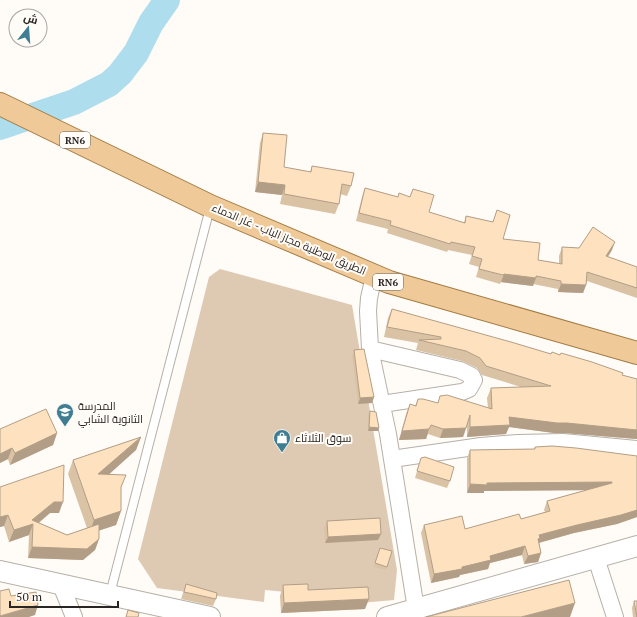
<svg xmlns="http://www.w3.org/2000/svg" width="637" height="617" viewBox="0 0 637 617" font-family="'PT Serif',Cairo,serif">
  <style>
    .grass { fill: #decab3 }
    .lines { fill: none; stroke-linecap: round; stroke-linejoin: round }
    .river { stroke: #aeddee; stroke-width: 26 }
    .service-casing { stroke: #b6b0a8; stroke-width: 10 }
    .minor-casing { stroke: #b6b0a8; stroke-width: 18 }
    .tertiary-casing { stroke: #b6b0a8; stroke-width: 22 }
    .primary-casing { stroke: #a37a42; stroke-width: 24 }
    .service { stroke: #fff; stroke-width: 8 }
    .minor { stroke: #fff; stroke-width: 16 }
    .tertiary { stroke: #fff; stroke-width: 20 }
    .primary { stroke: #efca98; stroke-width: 22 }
    .wall { fill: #dac2a5 }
    .shaded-wall { fill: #b29e86 }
    .building { fill: #fee2c0; stroke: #b29e86 }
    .labels { text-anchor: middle; stroke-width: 4; stroke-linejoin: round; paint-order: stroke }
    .shield { fill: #fffbf6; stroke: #686562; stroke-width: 1 }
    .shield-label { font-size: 10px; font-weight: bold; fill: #282523 }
    .street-label { font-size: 11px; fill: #282523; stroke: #fffbf6 }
    .poi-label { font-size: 11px; fill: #282523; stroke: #fffbf6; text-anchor: start }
  </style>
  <rect width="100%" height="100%" fill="#fffbf6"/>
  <path class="grass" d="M 220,269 L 352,305 L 397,570 L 394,600 L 305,608 L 306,594 L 265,590 L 264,602 L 157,588 L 138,559 L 209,277 Z"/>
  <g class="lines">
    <path class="river" d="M 0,127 L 74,102 L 109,84 L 120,74 L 136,53 L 151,23 L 167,0"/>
    <defs>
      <path id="service" d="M 110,594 L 210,208"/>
      <path id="minor" d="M 374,276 L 369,298 L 368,311 L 370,349 L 388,434 L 416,609
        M 370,349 L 460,370 L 472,376 L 474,380 L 469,389 L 462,392 L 382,404
        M 392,459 L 481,446 L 518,443 L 563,442 L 637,449
        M 596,558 L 615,617
        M 61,585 L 74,617"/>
      <path id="tertiary" d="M 0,571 L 210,617
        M 387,617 L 637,546"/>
      <path id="primary" d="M 0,104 L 210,206 L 389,282 L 637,353"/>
    </defs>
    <use href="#service" class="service-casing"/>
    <use href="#minor" class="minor-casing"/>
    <use href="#tertiary" class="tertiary-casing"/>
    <use href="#primary" class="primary-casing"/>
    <use href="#service" class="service"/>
    <use href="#minor" class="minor"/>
    <use href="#tertiary" class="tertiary"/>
    <use href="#primary" class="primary"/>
  </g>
  <path class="wall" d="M 263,133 L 284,167 L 310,172 L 312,166 L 351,186 L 347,196 L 340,194 L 339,204 L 335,214 L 280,204 L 282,195 L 255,192 L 260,143 Z
    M 365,188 L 398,197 L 410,197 L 413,189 L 429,212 L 464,223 L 466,216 L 493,222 L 497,210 L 503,239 L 538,260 L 559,264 L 559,256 L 562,247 L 612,250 L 608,257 L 637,267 L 637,298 L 587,281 L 586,285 L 583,293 L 558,292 L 558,289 L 533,284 L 533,286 L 501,282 L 500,284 L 476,277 L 479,267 L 469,264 L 472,255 L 448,250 L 447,252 L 387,233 L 388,229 L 356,221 L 362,197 Z
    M 392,309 L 622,375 L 637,379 L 637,439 L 564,433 L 554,433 L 509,427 L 506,434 L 467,437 L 467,426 L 463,437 L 440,438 L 428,434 L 426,439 L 399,440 L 406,414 L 410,404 L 415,406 L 418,399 L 438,403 L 440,396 L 488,408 L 487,398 L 491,388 L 521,387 L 482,375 L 477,368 L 462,361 L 416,350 L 418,343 L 384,337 L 388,318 Z
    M 354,350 L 374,397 L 372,403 L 358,404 L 352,356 Z
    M 370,411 L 378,431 L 368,431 L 368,415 Z
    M 0,429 L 57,433 L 53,445 L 10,465 L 8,459 L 0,463 Z
    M 141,437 L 136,450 L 108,474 L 121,489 L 121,511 L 116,525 L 99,530 L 99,539 L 95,550 L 83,560 L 28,558 L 29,535 L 9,542 L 4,526 L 0,527 L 0,487 L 59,513 L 50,513 L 39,523 L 67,535 L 87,528 L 68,474 L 73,460 Z
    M 535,447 L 637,456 L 637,517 L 617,524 L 574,533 L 539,543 L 541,553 L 538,562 L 524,564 L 522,555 L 490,563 L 488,569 L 460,575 L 459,577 L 431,583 L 421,533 L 424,525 L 465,529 L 521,519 L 545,512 L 544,510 L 547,501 L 586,490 L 484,491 L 484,493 L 467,493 L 467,458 L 470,450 L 534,449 Z
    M 421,458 L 450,481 L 447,488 L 415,478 Z
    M 327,521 L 381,534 L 378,540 L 325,543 L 324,527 Z
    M 380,548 L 392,551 L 386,570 L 374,567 Z
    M 186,584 L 216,599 L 213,606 L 181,599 Z
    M 283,585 L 308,590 L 365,609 L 281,613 L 280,596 Z
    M 634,601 L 637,617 L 633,617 L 632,608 Z"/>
  <path class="shaded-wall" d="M 258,182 L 285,185 L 282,195 L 255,192 Z
    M 615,242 L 612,250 L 602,265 L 606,256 Z
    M 504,274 L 536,278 L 533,286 L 501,282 Z
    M 561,284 L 586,285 L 583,293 L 558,292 Z
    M 374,397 L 372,403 L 358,404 L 360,398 Z
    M 509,417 L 637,430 L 637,439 L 564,433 L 554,433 L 509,427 L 506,434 L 467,437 L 470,427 Z
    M 369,427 L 379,428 L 378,431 L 368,431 Z
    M 466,428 L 463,437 L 440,438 L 443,429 Z
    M 429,429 L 426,439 L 399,440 L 402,431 Z
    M 57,433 L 53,445 L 10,465 L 15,453 Z
    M 141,437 L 136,450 L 94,488 L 98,474 Z
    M 12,448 L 8,459 L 0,463 L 0,454 Z
    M 612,482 L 609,490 L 484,491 L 484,493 L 467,493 L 470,484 L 487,483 Z
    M 54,502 L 63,502 L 59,513 L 50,513 L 33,527 L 33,524 L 29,535 L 9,542 L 14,530 L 32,520 Z
    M 637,510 L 637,517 L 617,524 L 574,533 L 538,543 L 535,547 L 539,535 L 577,525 Z
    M 121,511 L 116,525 L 89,534 L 94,520 Z
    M 8,515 L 4,526 L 0,527 L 0,517 Z
    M 381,534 L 378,540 L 325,543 L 328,537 Z
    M 99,539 L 95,550 L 83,560 L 28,558 L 32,547 Z
    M 525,546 L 522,555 L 490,563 L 488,569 L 460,575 L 459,577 L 431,583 L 434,574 L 462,567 L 490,556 Z
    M 541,553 L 538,562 L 524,564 L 528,556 Z
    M 369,599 L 365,609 L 281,613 L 284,603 Z
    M 575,603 L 570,617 L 521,617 Z
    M 38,605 L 35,615 L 29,617 L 0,617 L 0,616 Z"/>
  <path class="building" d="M 263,133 L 287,135 L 284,167 L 311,172 L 312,166 L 354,173 L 351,186 L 342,184 L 339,204 L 284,194 L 285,185 L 258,182 Z
    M 365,188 L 398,197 L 399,193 L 410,197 L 413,189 L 434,195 L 429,212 L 465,223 L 466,216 L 493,222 L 497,210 L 510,215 L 503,239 L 540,243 L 538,260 L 562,264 L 562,247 L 579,248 L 593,227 L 615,242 L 606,256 L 637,267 L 637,288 L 587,272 L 586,285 L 561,284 L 561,281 L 536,276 L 536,278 L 504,274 L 503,275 L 479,269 L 482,259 L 472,256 L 475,247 L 451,242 L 450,244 L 390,225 L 391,221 L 359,213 Z
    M 392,309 L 511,342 L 551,354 L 552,352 L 560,355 L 561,353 L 592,362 L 623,373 L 622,375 L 637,379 L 637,430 L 567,423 L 557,423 L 509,417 L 510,425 L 470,427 L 470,415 L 466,428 L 443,429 L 431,425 L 429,429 L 402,431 L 410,404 L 416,406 L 418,399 L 423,399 L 438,403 L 440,396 L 447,395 L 492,409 L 491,388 L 551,386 L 486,366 L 480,358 L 466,351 L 419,340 L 441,339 L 441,337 L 387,327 Z
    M 364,349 L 374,397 L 360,398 L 354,350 Z
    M 46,409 L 57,433 L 15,453 L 12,448 L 0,454 L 0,429 Z
    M 370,411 L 376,412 L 379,428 L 369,427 Z
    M 141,437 L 98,474 L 126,475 L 121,487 L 121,511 L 94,520 L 73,460 Z
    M 552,446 L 576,448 L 637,456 L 637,510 L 621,515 L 577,525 L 539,535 L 540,538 L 538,539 L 541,553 L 528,556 L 525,546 L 490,556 L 491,560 L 462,567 L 462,569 L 434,574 L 424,525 L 462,516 L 465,529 L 519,514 L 521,519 L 550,511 L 547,501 L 612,483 L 612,482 L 487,483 L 487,485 L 470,484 L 470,450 L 535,449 L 535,447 Z
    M 425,457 L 454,467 L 450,481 L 417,471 L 421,458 Z
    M 64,465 L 63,502 L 54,502 L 32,520 L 67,535 L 99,524 L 99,539 L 87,549 L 32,547 L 33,524 L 14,530 L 8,515 L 0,517 L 0,487 Z
    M 380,518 L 381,534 L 328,537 L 327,521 Z
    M 380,548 L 392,551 L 387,567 L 375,563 Z
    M 569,580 L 575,603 L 521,617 L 426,617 Z
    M 186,584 L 217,593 L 216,599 L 184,592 Z
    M 308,584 L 308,590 L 368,587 L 369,599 L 284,603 L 283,585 Z
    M 9,589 L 11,596 L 36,592 L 38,605 L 0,616 L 0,591 Z
    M 634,601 L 637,601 L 637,617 Z
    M 128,610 L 139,613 L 138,617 L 126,617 Z"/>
  <defs>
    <symbol id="school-pin" viewBox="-11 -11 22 30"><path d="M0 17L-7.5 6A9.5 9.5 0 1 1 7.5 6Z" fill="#3f7e92" stroke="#fffbf6"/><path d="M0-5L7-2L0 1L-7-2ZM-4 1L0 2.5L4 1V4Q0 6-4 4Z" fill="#fff"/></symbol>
    <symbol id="shop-pin" viewBox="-11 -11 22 30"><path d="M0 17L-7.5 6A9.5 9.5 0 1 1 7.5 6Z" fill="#3f7e92" stroke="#fffbf6"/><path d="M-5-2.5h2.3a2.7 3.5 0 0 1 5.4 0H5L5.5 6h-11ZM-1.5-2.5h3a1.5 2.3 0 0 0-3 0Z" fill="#fff"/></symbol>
  </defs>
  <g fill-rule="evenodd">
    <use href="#school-pin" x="55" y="402" width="20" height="27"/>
    <use href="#shop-pin" x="272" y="428" width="20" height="27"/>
  </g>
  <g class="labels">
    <g class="shield">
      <rect x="60" y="132" width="30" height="16" rx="3"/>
      <rect x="373" y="274" width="30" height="16" rx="3"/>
    </g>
    <g class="shield-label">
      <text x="75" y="144">RN6</text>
      <text x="388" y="286">RN6</text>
    </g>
    <g class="street-label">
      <text transform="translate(289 239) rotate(23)" y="4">الطريق الوطنية مجاز الباب - غار الدماء</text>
    </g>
    <g class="poi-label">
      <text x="78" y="410">المدرسة<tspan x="78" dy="13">الثانوية الشابي</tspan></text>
      <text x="295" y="442">سوق الثلاثاء</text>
    </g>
  </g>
  <g transform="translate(28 28) rotate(17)"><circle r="19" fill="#fffbf6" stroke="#a9a5a2"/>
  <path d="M0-3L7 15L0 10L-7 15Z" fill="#3f7e92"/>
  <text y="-6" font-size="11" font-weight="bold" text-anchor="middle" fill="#282523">ش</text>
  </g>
  <path d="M10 601v6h108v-6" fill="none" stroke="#282523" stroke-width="2"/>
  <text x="16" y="601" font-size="12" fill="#282523" stroke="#fffbf6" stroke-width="3" paint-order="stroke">50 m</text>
</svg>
